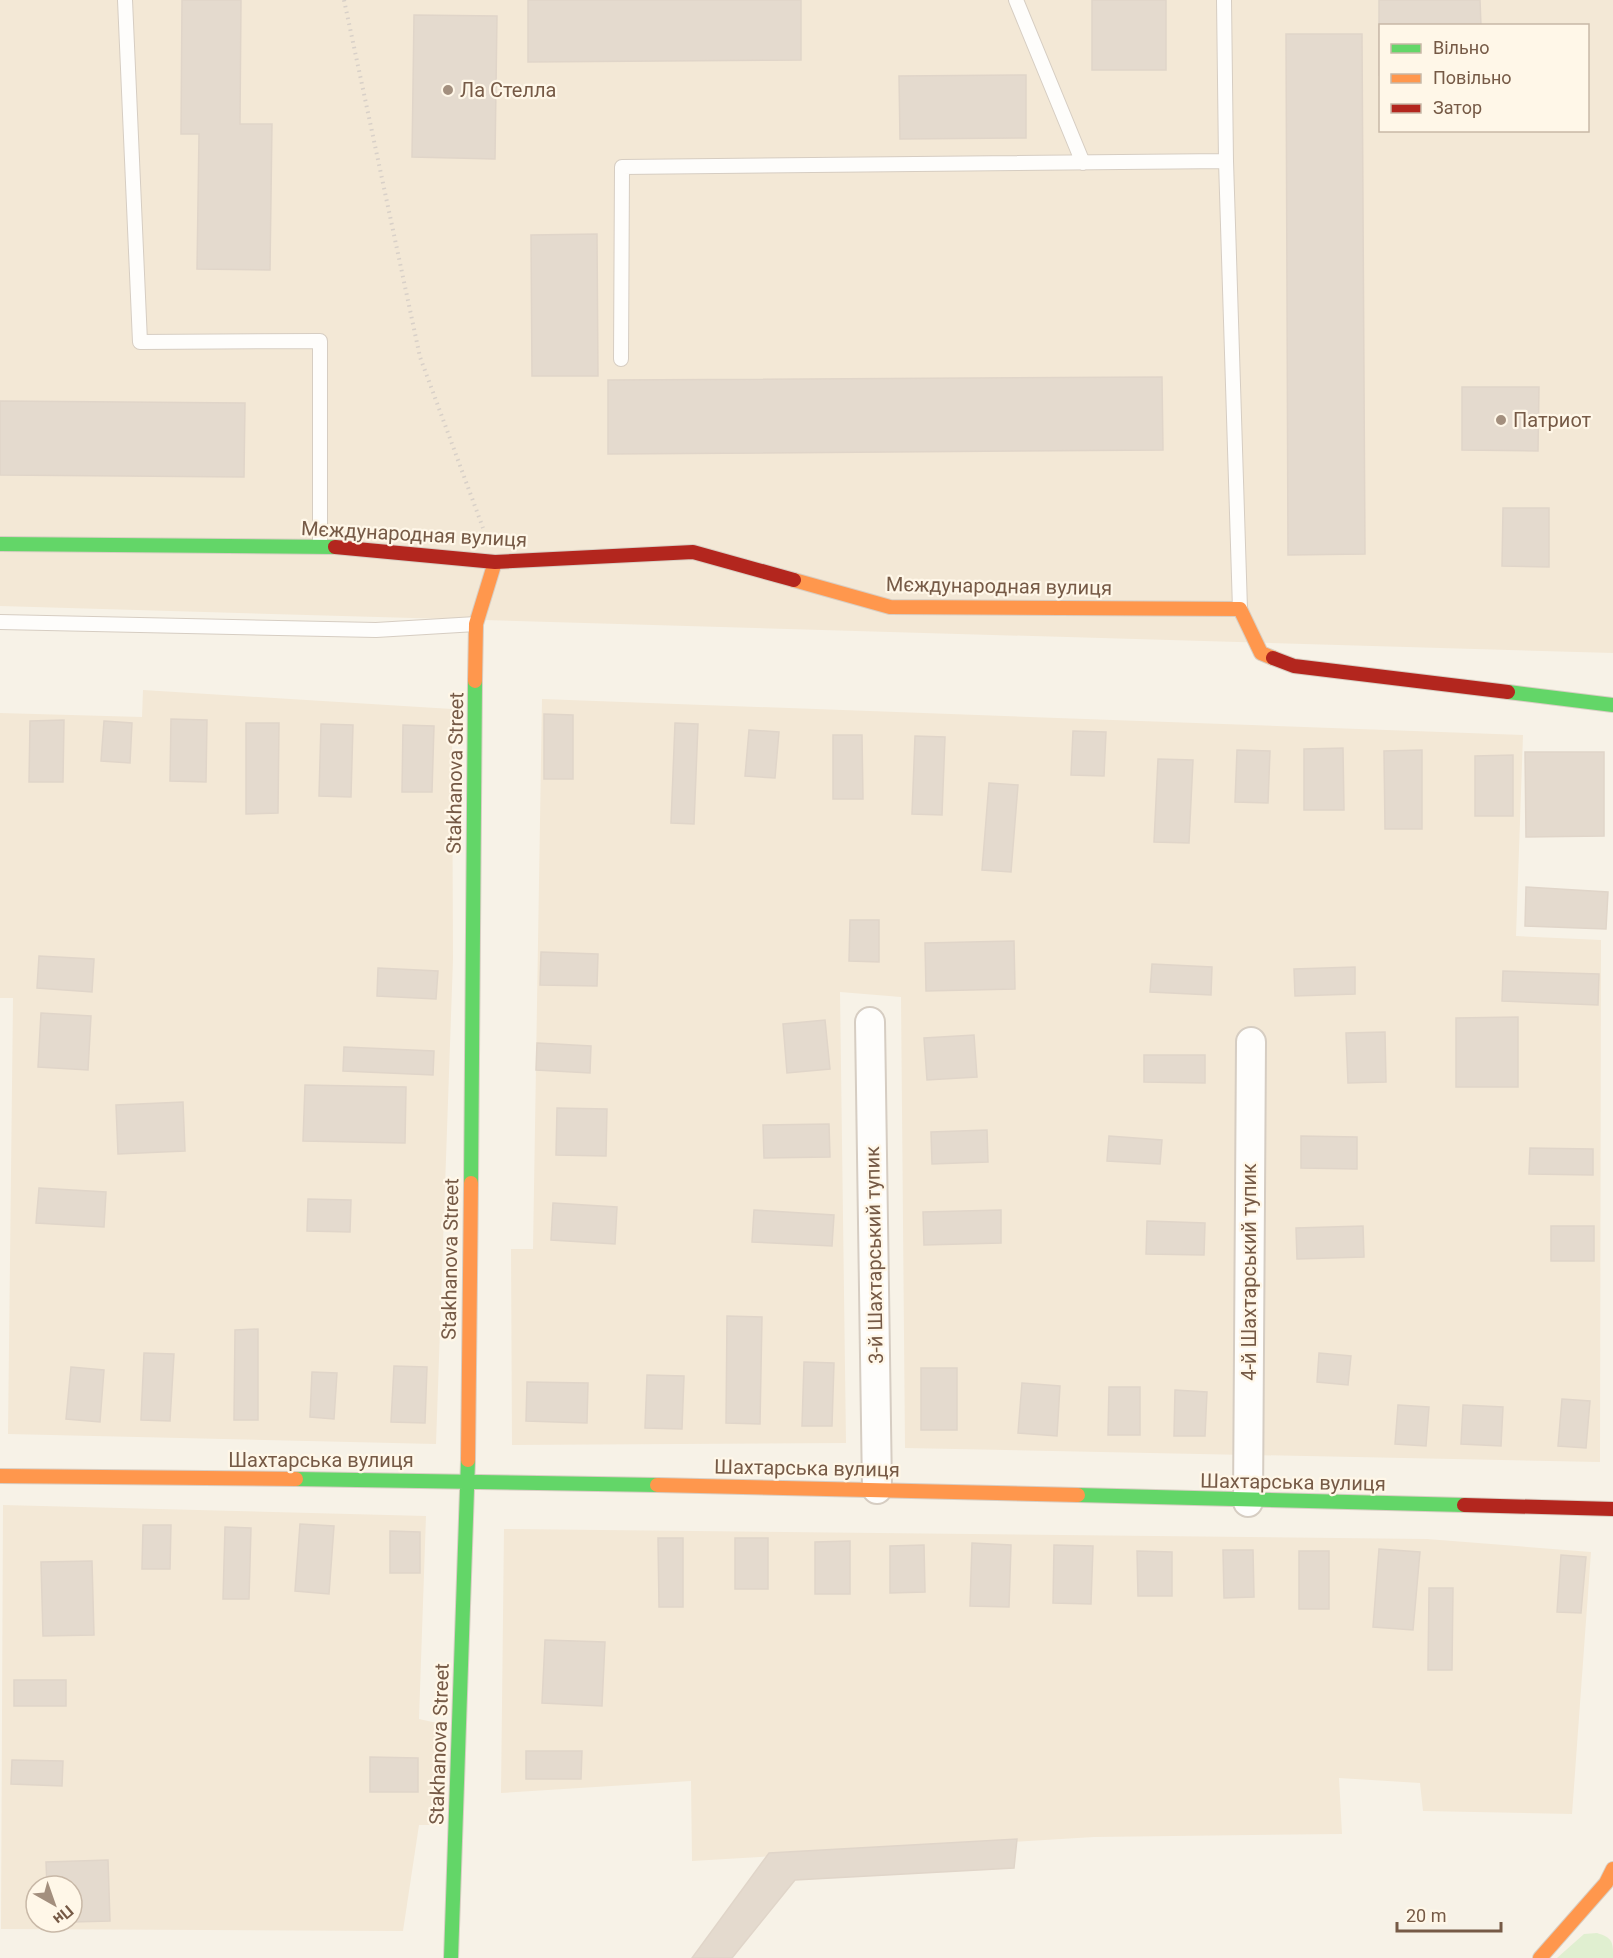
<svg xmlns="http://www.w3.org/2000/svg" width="1613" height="1958" viewBox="0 0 1613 1958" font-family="Roboto,sans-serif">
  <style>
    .residential { fill: #f3e8d6; fill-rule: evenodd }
    .green { fill: #e0efd0 }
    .building { fill: #e4dace; stroke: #e0d5c9; stroke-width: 1.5 }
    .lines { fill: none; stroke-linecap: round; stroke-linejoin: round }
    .lane-casing { stroke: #d6cdc2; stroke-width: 16 }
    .street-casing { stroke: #d6cdc2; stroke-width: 32 }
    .fast-casing { stroke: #d8cec3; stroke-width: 16 }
    .slow-casing { stroke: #d8cec3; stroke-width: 16 }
    .jam-casing { stroke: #d8cec3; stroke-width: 16 }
    .path { stroke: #d8d0c8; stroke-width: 4; stroke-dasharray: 1.5 4.5; stroke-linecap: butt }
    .lane { stroke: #fefdfb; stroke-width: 14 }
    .street { stroke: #fefdfb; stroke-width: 28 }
    .fast { stroke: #63d668; stroke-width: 14 }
    .slow { stroke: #ff974d; stroke-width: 14 }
    .jam { stroke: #b3261e; stroke-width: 14 }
    .poi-dot { fill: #a38f7e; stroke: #fff7e8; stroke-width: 2 }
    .labels { text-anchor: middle; stroke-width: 4.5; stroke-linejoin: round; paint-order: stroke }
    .poi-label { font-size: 20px; fill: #765a46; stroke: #fff7e8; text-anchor: start }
    .street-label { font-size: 20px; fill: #765a46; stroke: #fff7e8 }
  </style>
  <rect width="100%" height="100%" fill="#f7f2e7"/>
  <path class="residential" d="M 0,0 L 1613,0 L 1613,653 L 0,606 ZM 1380,26 L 1588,26 L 1588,130 L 1380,130 Z
    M 143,690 L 452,709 L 453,959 L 436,1444 L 8,1434 L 13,998 L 0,998 L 0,713 L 142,717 Z
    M 542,699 L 1523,735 L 1516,936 L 1601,940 L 1600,1462 L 905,1448 L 901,997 L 840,992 L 846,1443 L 512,1445 L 511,1249 L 533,1249 Z
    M 3,1505 L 426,1516 L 419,1719 L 437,1723 L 434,1825 L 419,1825 L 403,1931 L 1,1929 ZM 36,1886 L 72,1886 L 72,1922 L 36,1922 Z
    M 504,1529 L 1427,1539 L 1591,1552 L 1572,1814 L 1423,1811 L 1420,1783 L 1339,1778 L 1342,1834 L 1094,1837 L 692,1861 L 691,1781 L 501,1793 Z"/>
  <path class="green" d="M 1597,1933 C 1613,1938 1613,1942 1613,1958 L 1557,1958 L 1584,1934 Z"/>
  <path class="building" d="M 182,0 L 241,0 L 240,124 L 272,124 L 270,270 L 197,269 L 199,134 L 181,134 Z
    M 528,0 L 801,0 L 801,60 L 528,62 Z
    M 1092,0 L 1166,0 L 1166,70 L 1092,70 Z
    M 1379,0 L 1480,0 L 1481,26 L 1380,26 L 1379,76 Z
    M 414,15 L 497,16 L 495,159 L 412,157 Z
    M 1286,34 L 1362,34 L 1365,554 L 1288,555 Z
    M 1026,75 L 1026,138 L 900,139 L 899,76 Z
    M 597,234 L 598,376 L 532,376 L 531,235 Z
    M 1162,377 L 1163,450 L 608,454 L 608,380 Z
    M 1462,387 L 1539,387 L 1538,451 L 1462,450 Z
    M 0,401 L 245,403 L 244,477 L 0,475 Z
    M 1503,508 L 1549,508 L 1549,567 L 1502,566 Z
    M 544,714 L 573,715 L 573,779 L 544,779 Z
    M 171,719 L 207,720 L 206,782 L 170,781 Z
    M 64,720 L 63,782 L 29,782 L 30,721 Z
    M 104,721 L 132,723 L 130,763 L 101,761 Z
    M 246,723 L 279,723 L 278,813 L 246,814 Z
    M 675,723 L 698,724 L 694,824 L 671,823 Z
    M 321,724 L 353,725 L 351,797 L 319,796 Z
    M 403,725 L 434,726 L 432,792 L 402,792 Z
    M 749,730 L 779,732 L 775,778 L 745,776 Z
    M 1073,731 L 1106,732 L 1104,776 L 1071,775 Z
    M 833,735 L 862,735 L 863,799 L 833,799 Z
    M 915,736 L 945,737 L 942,815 L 912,814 Z
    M 1343,748 L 1344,810 L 1304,810 L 1304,749 Z
    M 1237,750 L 1270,751 L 1268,803 L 1235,802 Z
    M 1422,750 L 1422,829 L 1385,829 L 1384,751 Z
    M 1525,752 L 1604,752 L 1604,836 L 1526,837 Z
    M 1513,755 L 1513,816 L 1475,816 L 1475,756 Z
    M 1158,759 L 1193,760 L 1189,843 L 1154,842 Z
    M 989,783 L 1018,785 L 1011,872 L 982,870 Z
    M 1526,887 L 1608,892 L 1606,929 L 1525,926 Z
    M 850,920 L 879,920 L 879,962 L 849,961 Z
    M 1014,941 L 1015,989 L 926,991 L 925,943 Z
    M 541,952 L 598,954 L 597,986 L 540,985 Z
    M 39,956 L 94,959 L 92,992 L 37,988 Z
    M 1152,964 L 1212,967 L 1211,995 L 1150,992 Z
    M 1355,967 L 1355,994 L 1295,996 L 1294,969 Z
    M 378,968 L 438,971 L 436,999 L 377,996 Z
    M 1503,971 L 1599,974 L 1598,1005 L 1502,1001 Z
    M 41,1013 L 91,1016 L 88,1070 L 38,1067 Z
    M 1518,1017 L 1518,1087 L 1456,1087 L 1456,1018 Z
    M 825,1020 L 830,1069 L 787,1073 L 783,1024 Z
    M 1385,1032 L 1386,1082 L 1348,1083 L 1346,1033 Z
    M 974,1035 L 977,1077 L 927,1080 L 924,1038 Z
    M 537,1043 L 591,1046 L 590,1073 L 536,1070 Z
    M 344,1047 L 434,1051 L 433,1075 L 343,1071 Z
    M 1144,1055 L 1205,1055 L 1205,1083 L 1144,1082 Z
    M 305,1085 L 406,1087 L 405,1143 L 303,1141 Z
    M 183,1102 L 185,1151 L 118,1154 L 116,1105 Z
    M 557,1108 L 607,1109 L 606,1156 L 556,1155 Z
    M 829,1124 L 830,1157 L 764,1158 L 763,1125 Z
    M 987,1130 L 988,1162 L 932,1164 L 931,1132 Z
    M 1109,1136 L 1162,1140 L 1160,1164 L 1107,1161 Z
    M 1301,1136 L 1357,1137 L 1357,1169 L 1301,1168 Z
    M 1530,1148 L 1593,1149 L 1593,1175 L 1529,1174 Z
    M 39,1188 L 106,1192 L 104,1227 L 36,1223 Z
    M 308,1199 L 351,1200 L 350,1232 L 307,1231 Z
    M 553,1203 L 617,1207 L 615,1244 L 551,1240 Z
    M 754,1210 L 834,1215 L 832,1246 L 752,1242 Z
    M 1001,1210 L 1001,1243 L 924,1245 L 923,1212 Z
    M 1147,1221 L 1205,1223 L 1204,1255 L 1146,1254 Z
    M 1363,1226 L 1364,1257 L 1297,1259 L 1296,1228 Z
    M 1551,1226 L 1594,1226 L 1594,1261 L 1551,1261 Z
    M 727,1316 L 762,1317 L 760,1424 L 726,1423 Z
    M 258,1329 L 258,1420 L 234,1420 L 235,1330 Z
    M 144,1353 L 174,1354 L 170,1421 L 141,1420 Z
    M 1319,1353 L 1351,1356 L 1348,1385 L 1317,1382 Z
    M 804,1362 L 834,1363 L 832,1426 L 802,1426 Z
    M 394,1366 L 427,1367 L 425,1423 L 391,1422 Z
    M 71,1367 L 104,1370 L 100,1422 L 66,1419 Z
    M 921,1368 L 957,1368 L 957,1430 L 921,1430 Z
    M 312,1372 L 337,1373 L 334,1419 L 310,1417 Z
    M 647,1375 L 684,1376 L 682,1429 L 645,1428 Z
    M 527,1382 L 588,1383 L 587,1423 L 526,1421 Z
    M 1022,1383 L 1060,1386 L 1057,1436 L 1018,1433 Z
    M 1109,1387 L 1140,1387 L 1140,1435 L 1108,1435 Z
    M 1175,1390 L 1207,1392 L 1205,1436 L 1174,1436 Z
    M 1562,1399 L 1590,1401 L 1586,1448 L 1558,1446 Z
    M 1398,1405 L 1429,1407 L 1426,1446 L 1395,1444 Z
    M 1463,1405 L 1503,1407 L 1501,1446 L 1461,1444 Z
    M 300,1524 L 334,1526 L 329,1594 L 295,1591 Z
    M 143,1525 L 171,1525 L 170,1569 L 142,1569 Z
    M 225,1527 L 251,1528 L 249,1599 L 223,1599 Z
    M 390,1531 L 420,1532 L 420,1573 L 390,1573 Z
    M 658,1538 L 683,1538 L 683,1607 L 659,1607 Z
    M 735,1538 L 768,1538 L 768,1589 L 735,1589 Z
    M 850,1541 L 850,1594 L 815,1594 L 815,1542 Z
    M 972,1543 L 1011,1545 L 1009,1607 L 970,1606 Z
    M 924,1545 L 925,1592 L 890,1593 L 890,1546 Z
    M 1054,1545 L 1093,1546 L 1091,1604 L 1053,1603 Z
    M 1379,1549 L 1420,1552 L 1413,1630 L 1373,1627 Z
    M 1223,1550 L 1253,1550 L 1254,1597 L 1224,1598 Z
    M 1137,1551 L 1172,1552 L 1172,1596 L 1138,1596 Z
    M 1299,1551 L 1329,1551 L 1329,1609 L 1299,1609 Z
    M 1561,1555 L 1586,1557 L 1581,1613 L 1557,1612 Z
    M 92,1561 L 94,1635 L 43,1636 L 41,1562 Z
    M 1429,1588 L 1453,1588 L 1452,1670 L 1428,1670 Z
    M 545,1640 L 605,1642 L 602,1706 L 542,1703 Z
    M 14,1680 L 66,1680 L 66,1706 L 14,1706 Z
    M 526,1751 L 582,1751 L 581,1779 L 526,1779 Z
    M 370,1757 L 418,1758 L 418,1792 L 370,1792 Z
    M 12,1760 L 63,1761 L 62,1786 L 11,1784 Z
    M 1017,1839 L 1014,1868 L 795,1880 L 732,1958 L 692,1958 L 769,1853 Z
    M 108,1860 L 110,1921 L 72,1922 L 72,1886 L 47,1886 L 46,1862 Z"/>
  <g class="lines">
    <defs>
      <path id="lane" d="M 125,0 L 140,342 L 320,341 L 320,546
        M 1016,0 L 1083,163
        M 1224,0 L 1226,161 L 1240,609
        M 621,359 L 622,167 L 1226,161
        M 0,622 L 376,630 L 476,624"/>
      <path id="street" d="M 870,1022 L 877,1489
        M 1248,1502 L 1251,1042"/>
      <path id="fast" d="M 0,544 L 335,547
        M 1508,692 L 1613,705
        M 471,1183 L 475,681
        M 296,1479 L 657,1485
        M 1078,1495 L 1464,1505
        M 451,1958 L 468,1460"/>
      <path id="slow" d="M 794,580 L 890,607 L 1240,609 L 1261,653 L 1273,658
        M 475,681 L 476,624 L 495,562
        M 468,1460 L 471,1183
        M 0,1476 L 296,1479
        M 657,1485 L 1078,1495
        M 1540,1958 L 1606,1883 L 1613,1869"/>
      <path id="jam" d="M 335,547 L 495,562 L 693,552 L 794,580
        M 1273,658 L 1294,666 L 1508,692
        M 1464,1505 L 1613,1509"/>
    </defs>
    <use href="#lane" class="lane-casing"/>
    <use href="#street" class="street-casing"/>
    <use href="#fast" class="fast-casing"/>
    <use href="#slow" class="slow-casing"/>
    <use href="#jam" class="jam-casing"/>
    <path class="path" d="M 344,0 L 420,357 L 483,528"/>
    <use href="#lane" class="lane"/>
    <use href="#street" class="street"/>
    <use href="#fast" class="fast"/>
    <use href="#slow" class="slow"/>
    <use href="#jam" class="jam"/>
  </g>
  <g class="poi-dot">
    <circle cx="448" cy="90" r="6"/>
    <circle cx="1501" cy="420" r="6"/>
  </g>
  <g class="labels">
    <g class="poi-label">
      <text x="460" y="97">Ла Стелла</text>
      <text x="1513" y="427">Патриот</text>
    </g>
    <g class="street-label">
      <text transform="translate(414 534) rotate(3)" y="7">Мєждународная вулиця</text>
      <text transform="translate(999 586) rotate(1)" y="7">Мєждународная вулиця</text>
      <text transform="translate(455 773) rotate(-89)" y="7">Stakhanova Street</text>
      <text transform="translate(874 1255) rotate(-91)" y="7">3-й Шахтарський тупик</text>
      <text transform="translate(450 1259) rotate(-89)" y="7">Stakhanova Street</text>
      <text transform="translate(1249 1272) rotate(-90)" y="7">4-й Шахтарський тупик</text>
      <text x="321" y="1467">Шахтарська вулиця</text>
      <text transform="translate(807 1468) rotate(1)" y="7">Шахтарська вулиця</text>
      <text transform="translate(1293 1482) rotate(1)" y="7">Шахтарська вулиця</text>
      <text transform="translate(439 1744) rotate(-88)" y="7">Stakhanova Street</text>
    </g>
  </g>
  <rect x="1379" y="24" width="210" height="108" fill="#fff7e8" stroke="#c8b8a7" stroke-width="1.5"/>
  <rect x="1391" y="44" width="30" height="9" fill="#63d668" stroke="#c8b8a7" stroke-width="1.5"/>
  <text x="1433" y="54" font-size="18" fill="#765a46">Вільно</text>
  <rect x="1391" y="74" width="30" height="9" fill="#ff974d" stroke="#c8b8a7" stroke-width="1.5"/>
  <text x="1433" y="84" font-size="18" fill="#765a46">Повільно</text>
  <rect x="1391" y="104" width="30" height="9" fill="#b3261e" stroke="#c8b8a7" stroke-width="1.5"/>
  <text x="1433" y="114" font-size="18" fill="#765a46">Затор</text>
  <g transform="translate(54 1904) rotate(140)"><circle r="28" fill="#fff7e8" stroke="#c8b8a7" stroke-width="1.5"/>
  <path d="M0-4.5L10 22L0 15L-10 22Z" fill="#a38f7e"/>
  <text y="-9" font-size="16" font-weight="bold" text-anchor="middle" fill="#765a46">Пн</text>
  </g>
  <path d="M1397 1922v9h104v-9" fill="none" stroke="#765a46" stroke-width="3"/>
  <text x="1406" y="1922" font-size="18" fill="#765a46" stroke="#fff7e8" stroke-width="4.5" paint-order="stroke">20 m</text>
</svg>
